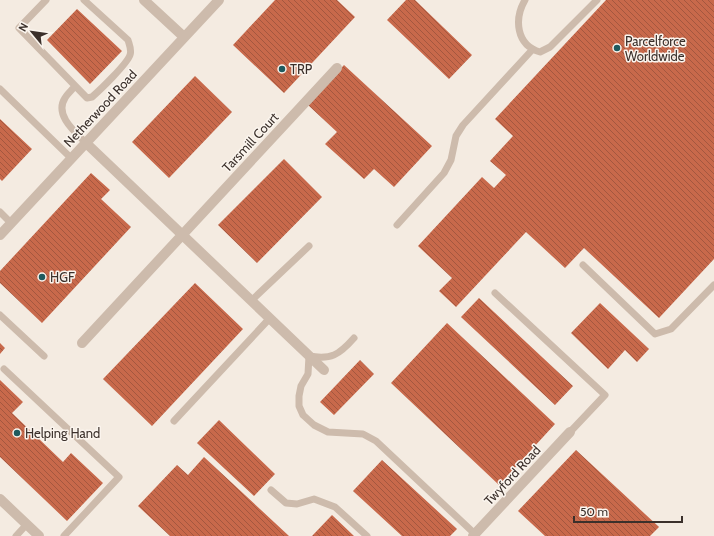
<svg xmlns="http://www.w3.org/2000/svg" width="714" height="536" viewBox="0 0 714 536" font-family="Cabin,sans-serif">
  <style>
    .building { fill: url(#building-back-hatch) }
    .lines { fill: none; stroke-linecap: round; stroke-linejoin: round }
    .lane { stroke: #cdbbac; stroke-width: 7 }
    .street { stroke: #cdbbac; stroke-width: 10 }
    .poi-dot { fill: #1f5a5e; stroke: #fbf5ee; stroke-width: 1.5 }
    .labels { text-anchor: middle; stroke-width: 3; stroke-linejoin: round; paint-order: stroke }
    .poi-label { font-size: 13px; fill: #3b302b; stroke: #fbf5ee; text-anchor: start }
    .street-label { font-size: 13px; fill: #3b302b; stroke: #fbf5ee }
  </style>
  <defs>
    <pattern id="building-back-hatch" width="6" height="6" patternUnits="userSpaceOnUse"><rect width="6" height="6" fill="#c8694b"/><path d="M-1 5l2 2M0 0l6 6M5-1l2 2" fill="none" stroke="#a4573f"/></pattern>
  </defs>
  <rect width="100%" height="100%" fill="#f4ebe1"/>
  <path class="building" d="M 275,0 L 337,0 L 355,17 L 284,93 L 233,45 Z
    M 406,0 L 415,0 L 472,55 L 449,79 L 387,20 Z
    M 606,0 L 714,0 L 714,259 L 659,318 L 584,248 L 565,268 L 526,232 L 456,307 L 439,291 L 452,278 L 418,246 L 482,177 L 494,188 L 506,175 L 490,161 L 513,136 L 495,119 Z
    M 77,9 L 122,51 L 90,84 L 47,40 Z
    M 344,65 L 432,146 L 394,187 L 374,169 L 364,179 L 325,144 L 337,132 L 308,105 Z
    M 195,76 L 232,112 L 169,178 L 132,142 Z
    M 0,119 L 32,149 L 2,181 L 0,179 Z
    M 284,159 L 322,197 L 257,263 L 218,225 Z
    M 91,173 L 110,190 L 101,199 L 131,227 L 42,323 L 0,283 L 0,271 Z
    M 195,283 L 243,329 L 152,426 L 103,379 Z
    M 479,298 L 573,386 L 555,405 L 461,317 Z
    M 600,303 L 649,349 L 637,362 L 625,350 L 608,369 L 571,333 Z
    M 447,323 L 555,424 L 499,485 L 391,383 Z
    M 0,343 L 5,348 L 0,354 Z
    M 360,360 L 374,374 L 334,415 L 320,402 Z
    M 0,380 L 23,402 L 12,413 L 63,462 L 71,453 L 103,483 L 67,521 L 0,457 Z
    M 219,420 L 275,474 L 254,496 L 197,443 Z
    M 576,450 L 659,527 L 650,536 L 545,536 L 518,511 Z
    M 204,457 L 289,536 L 170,536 L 138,506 L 177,465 L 188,475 Z
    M 382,460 L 457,529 L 450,536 L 402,536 L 353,491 Z
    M 332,515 L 354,536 L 312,536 Z"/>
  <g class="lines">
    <path class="lane" d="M 46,0 L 19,28 L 87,98 L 92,97 C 100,90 127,64 130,55 C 132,50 129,44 128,40 L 84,0
      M 525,0 C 514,19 516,45 540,52 L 550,47 L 597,0
      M 75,86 C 72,90 67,94 65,98 C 54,115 75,132 86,143
      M 0,89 L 71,158
      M 0,212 L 11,223
      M 397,225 L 444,173 L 451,160 L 456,136 L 463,125 L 532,50
      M 583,265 L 655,334 L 671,329 L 714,285
      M 495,293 L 605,395 L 570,432
      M 252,300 L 309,246
      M 0,315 L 44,356
      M 354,338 C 339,355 331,360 309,356 L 308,374 L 301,386 L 299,396 L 299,406 L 303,415 L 314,425 L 328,432 L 363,434 L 376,441 L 475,534
      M 4,369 L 119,477 L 64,536
      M 174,421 L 270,318
      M 271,490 L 286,503 L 297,504 L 314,499 L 335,507 L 367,536
      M 16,536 L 27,524"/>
    <path class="street" d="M 144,0 L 184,37
      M 86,143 L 324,370
      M 0,235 L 219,0
      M 82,343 L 337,68
      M 0,499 L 39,536
      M 473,536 L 570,432"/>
  </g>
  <g class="poi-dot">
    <circle cx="617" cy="48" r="4"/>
    <circle cx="282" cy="69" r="4"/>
    <circle cx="42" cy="277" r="4"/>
    <circle cx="17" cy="433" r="4"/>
  </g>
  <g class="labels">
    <g class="poi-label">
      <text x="625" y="46">Parcelforce<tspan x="625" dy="15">Worldwide</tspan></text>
      <text x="290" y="74">TRP</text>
      <text x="50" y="282">HGF</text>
      <text x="25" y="438">Helping Hand</text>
    </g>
    <g class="street-label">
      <text transform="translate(100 108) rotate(-47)" y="5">Netherwood Road</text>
      <text transform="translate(250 142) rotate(-47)" y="5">Tarsmill Court</text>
      <text transform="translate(512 475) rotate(-47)" y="5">Twyford Road</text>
    </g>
  </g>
  <g transform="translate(32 32) rotate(299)" stroke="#fbf5ee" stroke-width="3" paint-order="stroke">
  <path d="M0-3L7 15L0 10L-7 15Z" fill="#3b302b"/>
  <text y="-6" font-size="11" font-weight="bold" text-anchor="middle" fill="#3b302b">N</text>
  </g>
  <path d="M574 516v6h108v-6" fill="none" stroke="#3b302b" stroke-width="2"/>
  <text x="580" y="516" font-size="12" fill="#3b302b" stroke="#fbf5ee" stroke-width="3" paint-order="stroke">50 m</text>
</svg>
